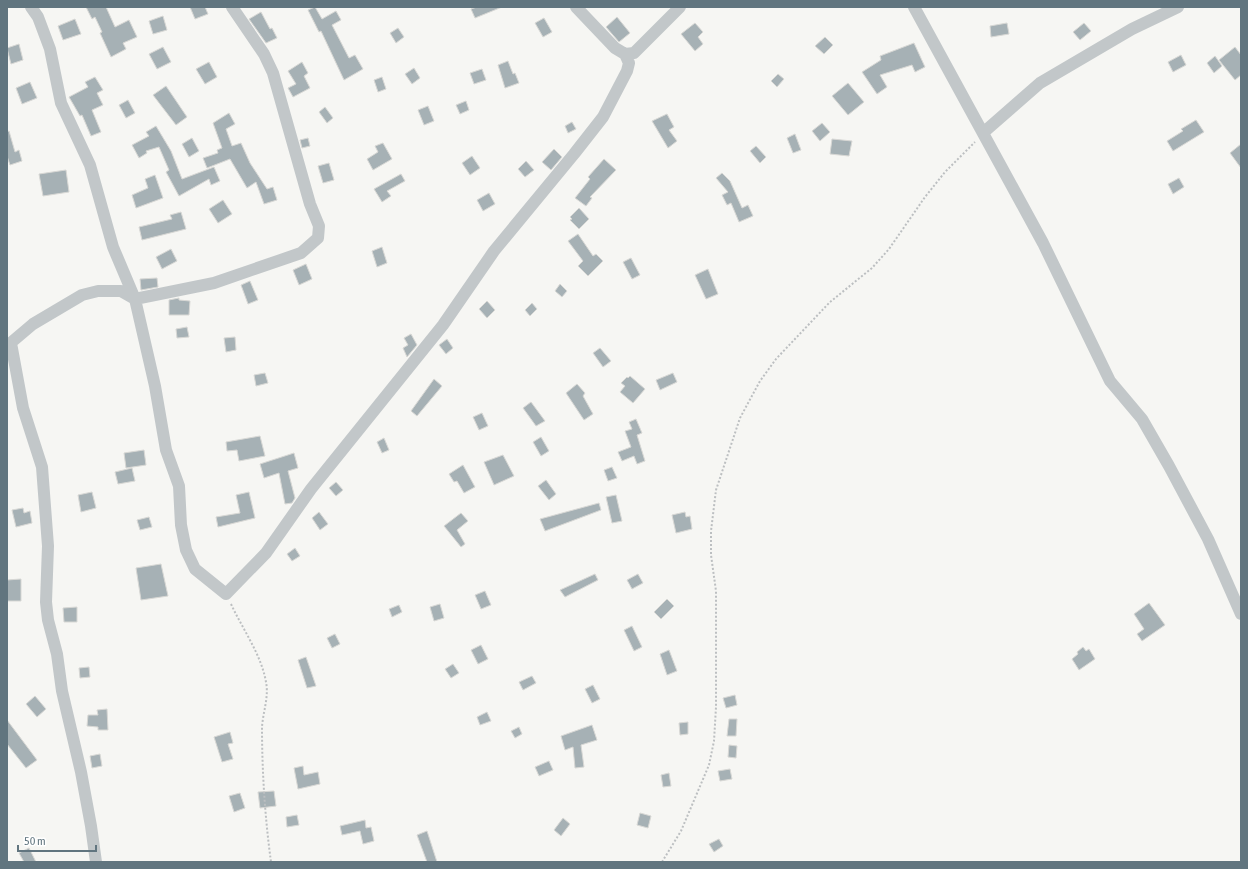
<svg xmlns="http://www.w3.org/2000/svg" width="1248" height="869" viewBox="0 0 1248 869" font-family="'Asap Condensed',sans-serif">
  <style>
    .building { fill: #a6b1b5; stroke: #d8d8d5 }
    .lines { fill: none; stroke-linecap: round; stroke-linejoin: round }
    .path { stroke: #bcbfc1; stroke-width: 2; stroke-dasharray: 2 2; stroke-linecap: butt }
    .minor { stroke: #c2c7c9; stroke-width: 12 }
  </style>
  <rect width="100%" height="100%" fill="#f6f6f3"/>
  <path class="building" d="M 86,7 L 106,7 L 115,27 L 129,20 L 137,37 L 123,43 L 126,49 L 111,57 L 100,33 L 102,32 L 95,17 L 92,19 Z
    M 190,7 L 205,7 L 208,14 L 195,19 Z
    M 315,7 L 322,19 L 336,11 L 341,20 L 332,25 L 349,58 L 355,55 L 363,69 L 344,80 L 321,31 L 319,32 L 308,10 Z
    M 477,7 L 502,7 L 475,18 L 471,9 Z
    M 261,12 L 270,29 L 272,28 L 277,38 L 266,43 L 249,19 Z
    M 163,16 L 167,30 L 153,34 L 149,21 Z
    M 617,17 L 630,33 L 619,42 L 606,27 Z
    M 544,18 L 552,32 L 543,37 L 535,23 Z
    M 75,19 L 81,34 L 63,40 L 58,26 Z
    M 695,23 L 703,32 L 698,37 L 703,44 L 695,51 L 681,34 Z
    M 1007,23 L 1009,34 L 991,37 L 990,26 Z
    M 1084,23 L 1091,31 L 1080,40 L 1073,32 Z
    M 398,28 L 404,37 L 396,43 L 390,33 Z
    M 825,37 L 833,45 L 824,54 L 815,46 Z
    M 914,43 L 925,67 L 915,72 L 912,65 L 880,75 L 887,87 L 877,94 L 862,72 L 881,60 L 880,56 Z
    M 19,44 L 23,60 L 11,64 L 7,48 Z
    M 163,47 L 171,62 L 157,69 L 149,54 Z
    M 1235,47 L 1241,55 L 1241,75 L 1235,80 L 1219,60 Z
    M 1181,55 L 1186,65 L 1173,72 L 1168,62 Z
    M 1215,56 L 1222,66 L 1214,73 L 1207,63 Z
    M 508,61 L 513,74 L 515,73 L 519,83 L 505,88 L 498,65 Z
    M 209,62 L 217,77 L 205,84 L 196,69 Z
    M 302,62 L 308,73 L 304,76 L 310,88 L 293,97 L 288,88 L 296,84 L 288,71 Z
    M 414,68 L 420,78 L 412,84 L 405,74 Z
    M 482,69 L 486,80 L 474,84 L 470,73 Z
    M 778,74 L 784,79 L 777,87 L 771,81 Z
    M 95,77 L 103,90 L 97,93 L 103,105 L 92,110 L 101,132 L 91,136 L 82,115 L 80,116 L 69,97 L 88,87 L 85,82 Z
    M 382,77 L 386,89 L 378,92 L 374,80 Z
    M 30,82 L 37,98 L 22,104 L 16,88 Z
    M 848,83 L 864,102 L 848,115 L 832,96 Z
    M 166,86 L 187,117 L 176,125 L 153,95 Z
    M 128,100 L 135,113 L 126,118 L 119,105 Z
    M 466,101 L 469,110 L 460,114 L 456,105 Z
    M 428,106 L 434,121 L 424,125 L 418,110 Z
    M 325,107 L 333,118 L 327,123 L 319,112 Z
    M 229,113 L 235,124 L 226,129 L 232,146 L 241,143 L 250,163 L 267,189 L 273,187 L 277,200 L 264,204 L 256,182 L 247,188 L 230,159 L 207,168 L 203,158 L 218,153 L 217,150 L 222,148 L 213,123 Z
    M 667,114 L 674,127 L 669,130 L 677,141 L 668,148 L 652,121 Z
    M 1196,120 L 1204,132 L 1173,151 L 1167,141 L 1183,131 L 1181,129 Z
    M 572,122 L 576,129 L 568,133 L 565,126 Z
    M 822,123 L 830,132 L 820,141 L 812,131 Z
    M 156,126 L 171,151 L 182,179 L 214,167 L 220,181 L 211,185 L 209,179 L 179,196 L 166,172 L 169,170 L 159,147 L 146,151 L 147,153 L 139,158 L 132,145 L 149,136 L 146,132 Z
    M 9,131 L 15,152 L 19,150 L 22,161 L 10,165 L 7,156 L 7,132 Z
    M 795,134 L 801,150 L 793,153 L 787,138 Z
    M 192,138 L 199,151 L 189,157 L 182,144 Z
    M 308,138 L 310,146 L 302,148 L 300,140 Z
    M 832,139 L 852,141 L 849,156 L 830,154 Z
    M 383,143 L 392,159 L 373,170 L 367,159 L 378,152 L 375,146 Z
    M 1241,144 L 1241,168 L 1230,153 Z
    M 756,146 L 766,157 L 760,163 L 750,151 Z
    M 554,149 L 562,157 L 551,170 L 542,162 Z
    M 472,156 L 480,168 L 470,175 L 462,163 Z
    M 604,159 L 616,170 L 590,197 L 592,198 L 586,206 L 575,198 L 590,179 L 588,177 Z
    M 526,161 L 534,170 L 525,177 L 518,169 Z
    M 329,163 L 334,180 L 323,183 L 318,166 Z
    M 66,170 L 69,192 L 43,196 L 39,174 Z
    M 722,173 L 730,181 L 742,208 L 748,205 L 753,216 L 739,222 L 731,203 L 727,205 L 722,195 L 728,192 L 716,178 Z
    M 401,174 L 405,181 L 387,191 L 391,196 L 382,202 L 374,189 Z
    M 155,175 L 163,198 L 136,208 L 132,195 L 148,188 L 145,179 Z
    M 1179,178 L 1184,187 L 1173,194 L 1168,184 Z
    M 489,193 L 495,204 L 483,211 L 477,200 Z
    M 223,200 L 232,214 L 218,223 L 209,209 Z
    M 579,208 L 589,219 L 579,229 L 570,220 L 572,219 L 570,217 Z
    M 181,212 L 186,229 L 142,240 L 139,227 L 172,219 L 170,215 Z
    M 578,234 L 593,256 L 596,254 L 603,261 L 588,276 L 578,266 L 583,261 L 568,241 Z
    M 382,247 L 387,263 L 377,267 L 372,251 Z
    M 171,249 L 177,261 L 162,269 L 156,257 Z
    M 631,258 L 640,275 L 632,279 L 623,262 Z
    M 306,264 L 312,279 L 299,285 L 293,270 Z
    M 708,269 L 718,294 L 706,299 L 695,275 Z
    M 157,278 L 158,287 L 141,290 L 140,279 Z
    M 250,281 L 258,300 L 248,304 L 241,285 Z
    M 560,284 L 567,291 L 562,297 L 555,291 Z
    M 179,298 L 179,300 L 190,301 L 189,315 L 169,315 L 169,300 Z
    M 487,301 L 495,310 L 487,318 L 479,309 Z
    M 532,303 L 537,309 L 530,316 L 525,310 Z
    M 187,327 L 189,337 L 177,338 L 176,329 Z
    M 411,334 L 417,345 L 407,357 L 403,348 L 408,345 L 404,338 Z
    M 235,337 L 236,350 L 226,352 L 224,338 Z
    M 447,339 L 453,348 L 446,354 L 439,345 Z
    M 600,348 L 611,361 L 603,367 L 593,353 Z
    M 265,373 L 268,383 L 256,386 L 254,375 Z
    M 673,373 L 677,382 L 660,390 L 656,380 Z
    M 630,376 L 645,389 L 633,403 L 620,392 L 625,386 L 621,383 L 627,377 L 628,378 Z
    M 434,379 L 442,386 L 417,416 L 411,411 Z
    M 577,384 L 585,393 L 583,396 L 593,414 L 584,420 L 566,393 Z
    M 531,402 L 545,421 L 536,426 L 523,408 Z
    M 482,413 L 488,426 L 479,430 L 473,417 Z
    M 636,419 L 642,433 L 637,435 L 645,461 L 637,464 L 634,456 L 622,461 L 618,452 L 631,447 L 625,431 L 632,429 L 629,422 Z
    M 260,436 L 265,456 L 239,461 L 237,450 L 227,451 L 226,442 Z
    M 541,437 L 549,451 L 541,456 L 533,442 Z
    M 384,438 L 389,450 L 382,453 L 377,442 Z
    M 144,450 L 146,465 L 126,468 L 124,453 Z
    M 294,453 L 298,468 L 288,471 L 295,498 L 292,503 L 285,504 L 279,473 L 264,478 L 260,464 Z
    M 503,455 L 514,476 L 494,485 L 484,462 Z
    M 463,465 L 475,487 L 464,493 L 457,481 L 454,482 L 449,474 Z
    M 612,467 L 617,478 L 608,481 L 604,470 Z
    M 132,468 L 135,481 L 118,484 L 115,472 Z
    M 546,480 L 556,494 L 549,500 L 538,486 Z
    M 336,482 L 343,490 L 336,496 L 329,488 Z
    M 92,492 L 96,508 L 81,512 L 78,495 Z
    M 249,492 L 255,518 L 218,527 L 216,517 L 240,513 L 236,495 Z
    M 616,495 L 622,521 L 612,523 L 606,497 Z
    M 599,503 L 601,510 L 545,531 L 540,519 Z
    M 23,508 L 24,513 L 30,511 L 32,523 L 16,527 L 12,510 Z
    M 319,512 L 328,524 L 320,530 L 312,518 Z
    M 685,512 L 686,517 L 690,516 L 692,529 L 676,533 L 672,515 Z
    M 461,513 L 468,521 L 457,530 L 465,544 L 461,547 L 444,526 Z
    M 149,517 L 152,527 L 140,530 L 137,520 Z
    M 295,548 L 300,556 L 292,561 L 287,554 Z
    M 161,564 L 168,596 L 141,600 L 136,568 Z
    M 595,574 L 598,580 L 565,597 L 560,590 Z
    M 638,574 L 643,583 L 632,589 L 627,580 Z
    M 21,579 L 21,601 L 7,601 L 7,580 Z
    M 485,591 L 491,605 L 481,609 L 475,595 Z
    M 667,599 L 674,606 L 661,619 L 654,612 Z
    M 1149,603 L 1165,625 L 1142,641 L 1137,634 L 1144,629 L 1134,614 Z
    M 440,604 L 444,618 L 434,621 L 430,607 Z
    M 399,605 L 402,612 L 392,617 L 389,609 Z
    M 77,607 L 77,622 L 64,622 L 63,608 Z
    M 632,626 L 642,647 L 634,651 L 624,630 Z
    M 335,634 L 340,644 L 332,648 L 327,638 Z
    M 481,645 L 488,659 L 478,664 L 471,650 Z
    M 1083,647 L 1086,651 L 1089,649 L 1095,659 L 1079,670 L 1072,659 L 1078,654 L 1077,652 Z
    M 669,650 L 677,671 L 667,675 L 660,654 Z
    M 306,657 L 316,686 L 307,688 L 298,660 Z
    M 453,664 L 459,673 L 451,678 L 445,669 Z
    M 89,667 L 90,677 L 80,678 L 79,668 Z
    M 532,676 L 536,683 L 523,690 L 519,682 Z
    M 593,685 L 600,699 L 592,703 L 585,689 Z
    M 735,695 L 737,705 L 726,708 L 723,698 Z
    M 35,696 L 46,709 L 37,717 L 26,704 Z
    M 107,709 L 108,730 L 98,730 L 98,727 L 87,726 L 88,715 L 98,715 L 97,710 Z
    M 487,712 L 491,721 L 480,725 L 477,717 Z
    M 729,719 L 737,719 L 736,736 L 727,736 Z
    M 7,720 L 37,760 L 26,768 L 7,744 Z
    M 688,722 L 688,734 L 680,735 L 679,723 Z
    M 592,725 L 597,740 L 581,745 L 584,767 L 575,768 L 573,747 L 565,750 L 561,736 Z
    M 519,727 L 522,734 L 515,738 L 511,731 Z
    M 230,732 L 233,743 L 228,744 L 233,759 L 222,762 L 214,737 Z
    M 729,745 L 737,746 L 736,758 L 728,757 Z
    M 100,754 L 102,766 L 92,768 L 90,756 Z
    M 549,761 L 553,770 L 539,776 L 535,767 Z
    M 303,766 L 304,775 L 318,772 L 320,784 L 298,789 L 294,768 Z
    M 730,769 L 732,779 L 720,781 L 718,771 Z
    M 669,773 L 671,786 L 663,787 L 661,775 Z
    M 274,791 L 276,806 L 260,808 L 258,792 Z
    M 240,793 L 245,808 L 234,812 L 229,796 Z
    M 640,813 L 651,816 L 648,828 L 637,825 Z
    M 297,815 L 299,825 L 287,827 L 286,817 Z
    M 563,818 L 570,824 L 561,836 L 554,830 Z
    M 365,820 L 366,828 L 371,827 L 374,841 L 363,844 L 360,831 L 342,835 L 340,826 Z
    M 427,831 L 437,862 L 427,862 L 417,835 Z
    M 719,839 L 723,846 L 714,852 L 709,844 Z
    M 29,848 L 36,862 L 24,862 L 19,853 Z"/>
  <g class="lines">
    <path class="path" d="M 231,604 C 243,630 261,654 266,682 C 269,697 263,712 262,727 C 262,772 265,818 271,862
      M 662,862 L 681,831 L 709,765 L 714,741 L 716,707 L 716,591 L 711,555 L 711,531 L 716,490 L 740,418 L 760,381 L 776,359 L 830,302 L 872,268 L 889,249 L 925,197 L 945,172 L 975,142"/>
    <path class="minor" d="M 31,7 L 38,17 L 50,49 L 61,103 L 90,165 L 113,247 L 135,299 L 155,386 L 166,450 L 179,486 L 181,525 L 186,550 L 195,569 L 226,594 L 266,553 L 311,489 L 443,325 L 494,251 L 574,154 L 603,117 L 627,71 L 629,63 L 625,54 L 615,48 L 576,7
      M 914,7 L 1043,243 L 1110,381 L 1142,419 L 1169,466 L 1208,539 L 1241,614
      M 625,54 L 634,53 L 680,7
      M 984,132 L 1040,83 L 1132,29 L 1178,7
      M 11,343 L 23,408 L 42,467 L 48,546 L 46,602 L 48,620 L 57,654 L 62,691 L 81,772 L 91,826 L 96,862
      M 7,346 L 33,324 L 82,295 L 98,291 L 121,291 L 135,299 L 214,283 L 301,253 L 318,238 L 319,226 L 310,204 L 273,73 L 264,54 L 232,7"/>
  </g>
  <rect width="1248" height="869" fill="none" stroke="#61757f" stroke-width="16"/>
  <path d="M18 845v6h78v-6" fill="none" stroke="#61757f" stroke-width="2"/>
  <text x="24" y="845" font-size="12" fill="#61757f" stroke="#ffffff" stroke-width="3" paint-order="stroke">50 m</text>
</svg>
